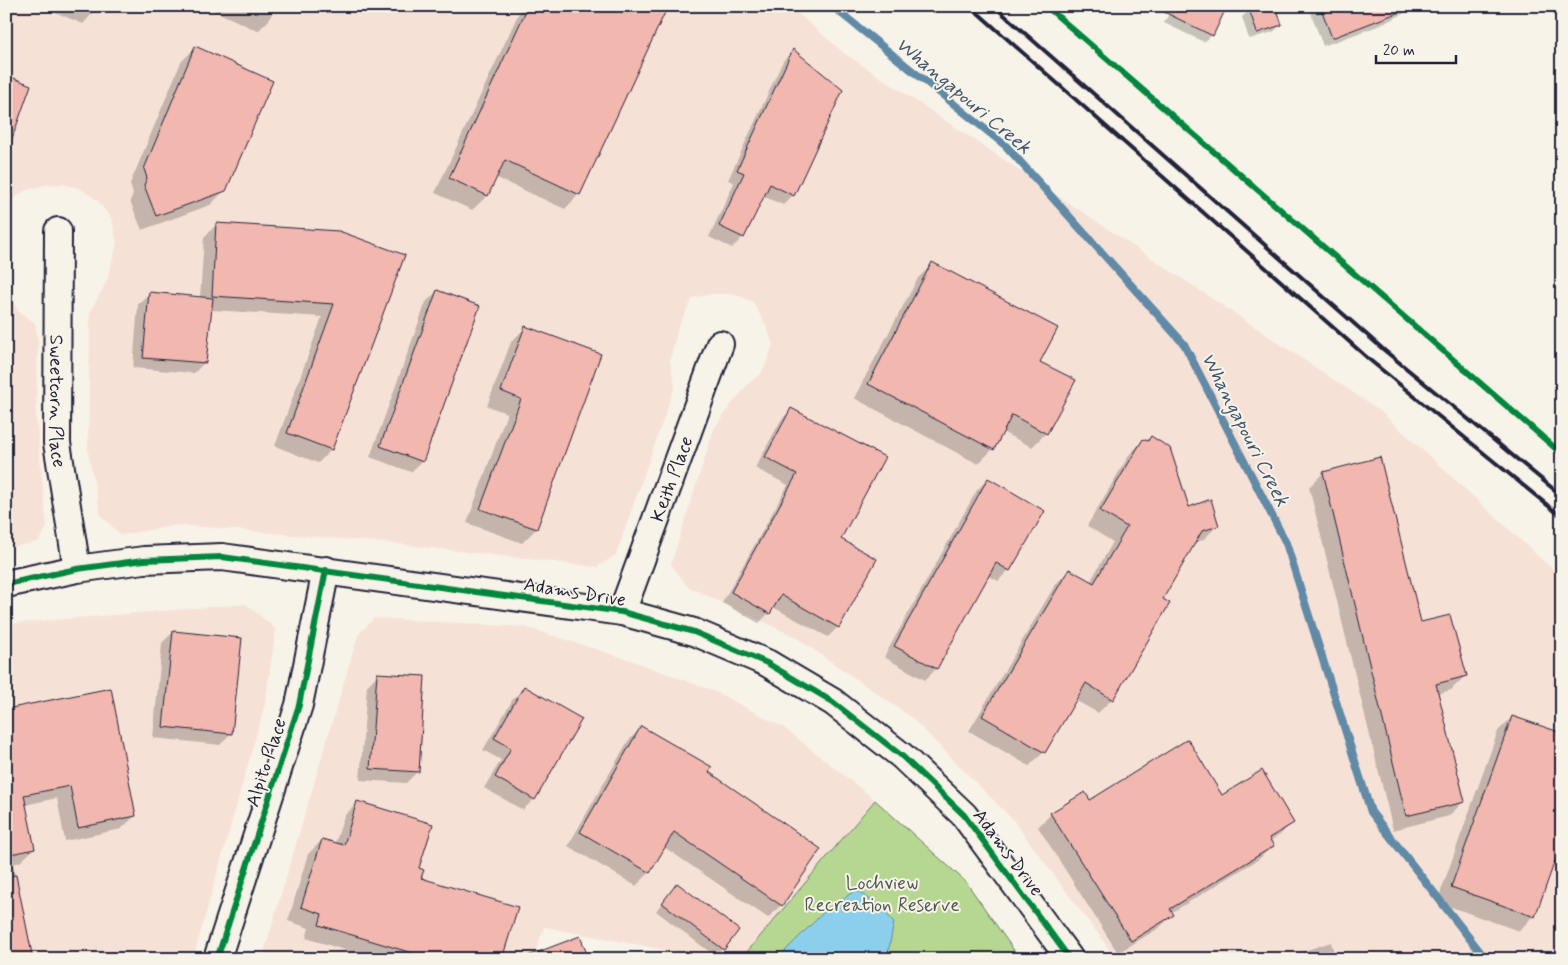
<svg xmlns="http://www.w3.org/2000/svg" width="1568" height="965" viewBox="0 0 1568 965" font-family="Mynerve,sans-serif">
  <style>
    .built { fill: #f6e1d7 }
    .green { fill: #b6d791; stroke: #6c7c66 }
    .water { fill: #8bcfed; stroke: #618aa6 }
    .shadow { fill: #0003 }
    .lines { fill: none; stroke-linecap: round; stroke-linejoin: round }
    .stream { stroke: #618aa6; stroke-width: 8 }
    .building { fill: #f2b7ae; stroke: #22223b }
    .street-casing { stroke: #22223b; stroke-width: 30 }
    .street { stroke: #f7f3e8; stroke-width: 26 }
    .rail { stroke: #22223b; stroke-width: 4 }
    .cycleway-casing { stroke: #f7f3e8; stroke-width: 9 }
    .cycleway { stroke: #00873e; stroke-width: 6 }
    .labels { text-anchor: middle; stroke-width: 4; stroke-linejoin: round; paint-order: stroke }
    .street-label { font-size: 19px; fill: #22223b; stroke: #f7f3e8 }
    .park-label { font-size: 19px; fill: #4e5855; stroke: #f7f3e8 }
    .water-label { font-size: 20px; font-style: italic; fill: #425670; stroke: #f7f3e8 }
  </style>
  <rect width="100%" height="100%" fill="#f7f3e8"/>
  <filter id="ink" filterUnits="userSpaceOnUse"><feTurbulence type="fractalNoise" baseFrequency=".02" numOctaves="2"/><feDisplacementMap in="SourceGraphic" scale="10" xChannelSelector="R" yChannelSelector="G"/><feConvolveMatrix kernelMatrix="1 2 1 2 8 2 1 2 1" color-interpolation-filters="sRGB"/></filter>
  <g filter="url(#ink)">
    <path class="built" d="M 6,6 L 789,6 L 844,53 L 1379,410 L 1562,578 L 1562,959 L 1114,959 L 1107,946 L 1013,820 L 911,717 L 794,636 L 688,587 L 671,564 L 714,429 L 723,415 L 749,383 L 761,374 L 767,362 L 773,344 L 766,325 L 753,302 L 735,294 L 712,294 L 693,298 L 678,327 L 670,361 L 675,386 L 616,555 L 597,567 L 398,544 L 179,525 L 121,535 L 101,516 L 88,452 L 90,312 L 107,281 L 117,243 L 112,219 L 97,200 L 79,188 L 62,184 L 45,185 L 24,191 L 6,204 Z
      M 6,291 L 19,312 L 35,323 L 38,342 L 36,416 L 47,528 L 38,542 L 6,548 Z
      M 246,604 L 276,629 L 265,704 L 193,959 L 6,959 L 6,626 L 17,623 Z
      M 374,618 L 525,627 L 633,661 L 716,692 L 783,727 L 875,800 L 741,959 L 714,959 L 544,927 L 533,959 L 262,959 L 358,635 Z"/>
    <path class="green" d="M 875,800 L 966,882 L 1020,959 L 741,959 Z"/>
    <path class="water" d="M 856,890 L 878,905 L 894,922 L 887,959 L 777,959 L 825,911 Z"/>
    <path class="shadow" d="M 40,6 L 99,6 L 83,24 Z
      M 204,6 L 275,6 L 269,20 L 258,31 Z
      M 522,6 L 666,6 L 579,194 L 565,209 L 495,177 L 487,196 L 472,210 L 435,193 Z
      M 1173,6 L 1212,35 L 1204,42 L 1164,23 Z
      M 1308,6 L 1411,6 L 1403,14 L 1378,26 L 1323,46 Z
      M 1250,10 L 1281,25 L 1273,32 L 1249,39 L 1242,17 Z
      M 195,48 L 225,190 L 210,205 L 142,230 L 130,201 L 133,194 L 130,184 L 181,62 Z
      M 793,50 L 793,195 L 783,205 L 763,196 L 743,237 L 732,248 L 709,237 L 734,183 L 728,180 L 783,61 Z
      M 217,224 L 404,256 L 331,450 L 318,463 L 275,446 L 322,317 L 211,310 L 205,362 L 194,373 L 133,368 L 138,304 L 149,293 L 200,298 L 204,237 Z
      M 933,263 L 1039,362 L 1046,433 L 1032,447 L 1002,432 L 993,449 L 978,464 L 854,398 L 918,278 Z
      M 437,291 L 422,461 L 411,472 L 370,457 L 426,302 Z
      M 525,328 L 600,355 L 536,529 L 522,543 L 467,523 L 507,413 L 487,406 L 511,342 Z
      M 791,410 L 840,539 L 838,627 L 828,637 L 773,607 L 769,613 L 759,623 L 722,603 L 788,485 L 755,468 L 781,420 Z
      M 1151,438 L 1188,508 L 1217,526 L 1203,540 L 1194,543 L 1161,599 L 1112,699 L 1098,713 L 1075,700 L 1044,752 L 1029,766 L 969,731 L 1055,585 L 1069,570 L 1090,582 L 1113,542 L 1087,526 L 1129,455 L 1143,440 L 1147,442 Z
      M 1323,473 L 1420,624 L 1465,676 L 1451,690 L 1437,694 L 1463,802 L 1449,816 L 1393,830 L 1309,487 Z
      M 988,479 L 1009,570 L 998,581 L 987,575 L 936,669 L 925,680 L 884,657 L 977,490 Z
      M 173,632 L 231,733 L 220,745 L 153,738 L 162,643 Z
      M 378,674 L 417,772 L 406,783 L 360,780 L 367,686 Z
      M 524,688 L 534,799 L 523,810 L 484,788 L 501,760 L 483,750 L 513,699 Z
      M 6,710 L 135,816 L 121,829 L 65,841 L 57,798 L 25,805 L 34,849 L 20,862 L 13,864 L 32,959 L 6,959 Z
      M 1512,717 L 1533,916 L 1519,931 L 1437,902 L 1498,731 Z
      M 641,728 L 707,772 L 781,905 L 768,918 L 664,847 L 649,873 L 636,886 L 568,846 L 628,741 Z
      M 1221,797 L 1292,823 L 1280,835 L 1269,842 L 1272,846 L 1259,859 L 1171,913 L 1172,915 L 1159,928 L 1118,953 L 1038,827 L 1051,814 L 1089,801 Z
      M 358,802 L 418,869 L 420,879 L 501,959 L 373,959 L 306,938 L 309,928 L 288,921 L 308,854 L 322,840 L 335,844 L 344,816 Z
      M 670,892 L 723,949 L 715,956 L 656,911 Z
      M 1331,942 L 1336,959 L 1280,959 Z"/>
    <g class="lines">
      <path class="stream" d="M 832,6 L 1006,146 L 1184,344 L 1286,543 L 1371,812 L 1481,953 L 1493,959"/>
    </g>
    <path class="building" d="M 528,6 L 668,6 L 580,195 L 505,160 L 488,196 L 449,178 Z
      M 1152,6 L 1227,6 L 1213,36 Z
      M 1248,6 L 1276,6 L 1282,25 L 1257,33 Z
      M 1320,6 L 1410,6 L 1410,8 L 1332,38 Z
      M 195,46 L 273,81 L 226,191 L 156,216 L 144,185 L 147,178 L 144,169 Z
      M 793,49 L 843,90 L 794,196 L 770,184 L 744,238 L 719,226 L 744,173 L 737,170 Z
      M 6,75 L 31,85 L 9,147 L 6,147 Z
      M 216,223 L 339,231 L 405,255 L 332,450 L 287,433 L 334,304 L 212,296 Z
      M 932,262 L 1058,328 L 1040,362 L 1076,380 L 1047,434 L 1012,415 L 994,450 L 868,384 Z
      M 437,290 L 480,306 L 423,462 L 380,446 Z
      M 149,292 L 213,298 L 206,363 L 143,358 Z
      M 525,326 L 601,354 L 537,529 L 480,509 L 521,399 L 501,391 Z
      M 791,408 L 885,457 L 841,539 L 877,559 L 839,628 L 781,595 L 770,614 L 731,592 L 797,474 L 765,457 Z
      M 1151,436 L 1170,448 L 1189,507 L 1211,499 L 1219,526 L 1202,531 L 1163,599 L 1170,603 L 1113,700 L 1086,683 L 1045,753 L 982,716 L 1069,569 L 1094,583 L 1127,527 L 1100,511 L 1143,439 L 1148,441 Z
      M 1380,457 L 1421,622 L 1450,615 L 1467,676 L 1436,684 L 1465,802 L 1406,816 L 1323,472 Z
      M 988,478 L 1045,511 L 1010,571 L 996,563 L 937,669 L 894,646 Z
      M 173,631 L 242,638 L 232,734 L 163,727 Z
      M 377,673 L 425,676 L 419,772 L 370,769 Z
      M 524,686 L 582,719 L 535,800 L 495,777 L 511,748 L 494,738 Z
      M 111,688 L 136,816 L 78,828 L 70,786 L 24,795 L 35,849 L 6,855 L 6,709 Z
      M 1512,716 L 1562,733 L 1562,841 L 1535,917 L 1451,887 Z
      M 641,726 L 712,767 L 709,772 L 821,849 L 782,906 L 674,832 L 650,873 L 580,832 Z
      M 1188,739 L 1222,795 L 1262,770 L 1294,823 L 1269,838 L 1274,846 L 1170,909 L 1174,915 L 1131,941 L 1050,813 L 1085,792 L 1090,800 Z
      M 357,801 L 433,824 L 419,868 L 424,870 L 421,878 L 518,907 L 502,959 L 432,959 L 319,925 L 322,914 L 301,907 L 322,839 L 344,845 Z
      M 16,875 L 33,959 L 6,959 L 6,876 Z
      M 677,883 L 739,930 L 724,950 L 662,903 Z
      M 580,936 L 589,959 L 525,959 L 525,957 Z"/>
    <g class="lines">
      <defs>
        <g id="street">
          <path id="s1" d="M 58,231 L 57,443 L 77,569"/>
          <path d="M 6,584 L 77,569 L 144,560 L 222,557 L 622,612 L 694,632 L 767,663 L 833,702 L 902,756 L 964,815 L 1070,959"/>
          <path id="s2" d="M 622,612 L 720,344"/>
          <path d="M 217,959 L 299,705 L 326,570"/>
        </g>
      </defs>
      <use href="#street" class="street-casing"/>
      <use href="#street" class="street"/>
      <path class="rail" d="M 970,6 L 1371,361 L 1562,517
        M 994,6 L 1384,350 L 1562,496"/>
      <defs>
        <path id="cycleway" d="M 1046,6 L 1562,454
          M 6,584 L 77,569 L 144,560 L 222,557 L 622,612 L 694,632 L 767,663 L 833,702 L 902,756 L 964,815 L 1070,959
          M 217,959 L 299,705 L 326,570"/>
      </defs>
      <use href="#cycleway" class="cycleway-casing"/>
      <use href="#cycleway" class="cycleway"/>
    </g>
  </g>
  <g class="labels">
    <g class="street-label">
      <text dy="7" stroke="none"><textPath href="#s1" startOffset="170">Sweetcorn Place</textPath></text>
      <text dy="7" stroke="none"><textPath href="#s2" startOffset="142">Keith Place</textPath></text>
      <text transform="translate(575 591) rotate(9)" y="7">Adams Drive</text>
      <text transform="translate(265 762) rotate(-72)" y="7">Alpito Place</text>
      <text transform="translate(1009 852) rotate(53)" y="7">Adams Drive</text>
    </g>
    <g class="park-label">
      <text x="882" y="889">Lochview<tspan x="882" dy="22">Recreation Reserve</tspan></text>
    </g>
    <g class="water-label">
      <text transform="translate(964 95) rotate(40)" y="7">Whangapouri Creek</text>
      <text transform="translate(1246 429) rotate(63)" y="7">Whangapouri Creek</text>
    </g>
  </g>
  <rect width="1568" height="965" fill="none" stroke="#f7f3e8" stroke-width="25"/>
  <rect x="12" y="12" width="1543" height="940" fill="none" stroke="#22223b" stroke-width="2" filter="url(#ink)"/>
  <path d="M1376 55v8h80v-8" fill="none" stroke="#22223b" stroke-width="2.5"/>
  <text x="1383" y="55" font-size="15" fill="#22223b" stroke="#f7f3e8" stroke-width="4" paint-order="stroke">20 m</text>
</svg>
